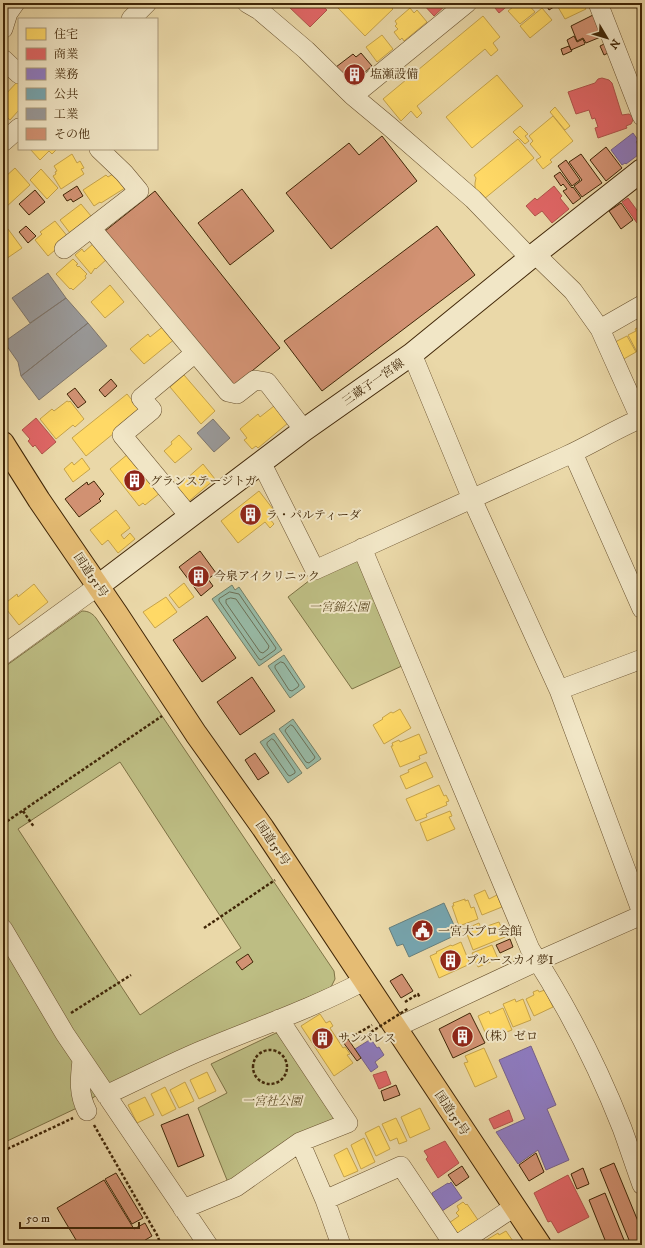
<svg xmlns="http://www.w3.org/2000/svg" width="645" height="1248" viewBox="0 0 645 1248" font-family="'IM FELL DW Pica','Noto Serif JP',serif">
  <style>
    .green { fill: #bdbd83; stroke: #7e7245; fill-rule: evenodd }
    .water { fill: #98baa6; stroke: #757f66 }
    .homes { fill: #ffd966; stroke: #c6a34a }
    .shops { fill: #e06666; stroke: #b0534a }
    .offices { fill: #8e7cc3; stroke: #77628b }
    .public { fill: #76a5af; stroke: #667f7d }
    .industry { fill: #999; stroke: #7e766d }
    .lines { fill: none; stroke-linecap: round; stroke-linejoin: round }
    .shore { stroke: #6c7056; stroke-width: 1 }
    .building { fill: #d29273; stroke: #402607 }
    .street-casing { stroke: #6a522f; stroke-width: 20 }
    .secondary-casing { stroke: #402607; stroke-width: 24 }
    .highway-casing { stroke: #402607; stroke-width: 24 }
    .path { stroke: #402607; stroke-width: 2.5; stroke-dasharray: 3 2; stroke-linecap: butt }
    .street { stroke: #f1e6c6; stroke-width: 19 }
    .secondary { stroke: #f1e6c6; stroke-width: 22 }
    .highway { stroke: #e5bc74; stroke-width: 22 }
    .path-bridge { stroke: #402607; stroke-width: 2.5; stroke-dasharray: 3 2; stroke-linecap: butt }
    .labels { text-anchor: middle; stroke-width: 4; stroke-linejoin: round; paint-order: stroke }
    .poi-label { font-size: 12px; fill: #402607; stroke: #f1e6c6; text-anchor: start }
    .street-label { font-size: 12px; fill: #402607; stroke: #f1e6c6 }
    .park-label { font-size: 12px; font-style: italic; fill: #5f4c26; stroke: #f1e6c6 }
  </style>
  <rect width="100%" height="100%" fill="#ead8a8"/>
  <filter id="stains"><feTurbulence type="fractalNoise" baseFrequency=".005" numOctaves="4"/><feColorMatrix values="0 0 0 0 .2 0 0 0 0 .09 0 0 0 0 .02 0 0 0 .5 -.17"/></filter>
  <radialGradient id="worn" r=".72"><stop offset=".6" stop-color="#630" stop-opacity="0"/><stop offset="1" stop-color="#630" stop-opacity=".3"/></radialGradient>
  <path class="green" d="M 355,560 L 360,562 L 404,665 L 352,689 L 288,597 L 310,580 Z
    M 82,611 C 88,611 92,613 96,618 L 334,971 L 335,979 L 331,987 L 109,1087 L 79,1107 L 3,1143 L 3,668 ZM 120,762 L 241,948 L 140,1015 L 18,829 Z
    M 276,1033 L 282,1034 L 338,1116 L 229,1185 L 198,1108 L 227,1093 L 211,1064 Z"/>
  <path class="water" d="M 232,585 L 235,590 L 239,587 L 282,650 L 259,666 L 212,599 Z
    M 284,655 L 305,687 L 290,698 L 268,666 Z
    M 293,719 L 321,759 L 307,769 L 279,729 Z
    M 274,733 L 302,773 L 288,783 L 260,742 Z"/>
  <path class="homes" d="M 343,3 L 387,3 L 393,9 L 365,36 L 338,8 Z
    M 518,3 L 527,3 L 535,12 L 520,24 L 508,11 Z
    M 566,3 L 582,3 L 586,9 L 565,19 L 558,7 Z
    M 410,8 L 414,13 L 417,10 L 427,22 L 404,41 L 402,38 L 400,40 L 394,32 L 398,29 L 395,26 L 397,24 L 395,21 Z
    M 542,8 L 552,20 L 530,38 L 520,26 Z
    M 483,16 L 500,37 L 493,43 L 498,50 L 491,56 L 485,49 L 417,106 L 422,113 L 417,118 L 411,111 L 401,121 L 383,99 Z
    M 382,35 L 393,49 L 377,62 L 366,47 Z
    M 497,75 L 523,106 L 472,148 L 446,117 Z
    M 19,80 L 19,110 L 10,120 L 3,114 L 3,97 Z
    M 555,107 L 570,126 L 565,130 L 550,112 Z
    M 553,116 L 573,141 L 550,160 L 552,162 L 543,169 L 536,160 L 541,157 L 530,144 L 533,141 L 529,136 Z
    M 520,126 L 528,134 L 525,136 L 529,141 L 525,144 L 513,132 Z
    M 518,139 L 534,158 L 484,199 L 475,189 L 475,183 L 476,178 L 474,175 Z
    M 30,149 L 57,149 L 52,154 L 49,151 L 40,160 Z
    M 72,154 L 77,163 L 80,161 L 84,168 L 81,169 L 84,174 L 61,189 L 53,176 L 56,174 L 55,172 L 57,171 L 54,166 Z
    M 15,168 L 30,185 L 5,208 L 3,206 L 3,174 L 5,177 Z
    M 41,169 L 58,188 L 47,199 L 30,180 Z
    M 113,174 L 125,188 L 101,203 L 100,202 L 94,206 L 83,190 L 106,175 L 108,177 Z
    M 81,204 L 91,216 L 70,233 L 60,220 Z
    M 55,221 L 68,237 L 61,245 L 48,256 L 35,240 L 42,234 L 40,232 Z
    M 8,229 L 22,248 L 3,261 L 3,235 L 5,234 L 4,232 Z
    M 94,243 L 108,258 L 96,269 L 95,268 L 91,274 L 75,255 L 82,249 L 84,252 Z
    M 73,259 L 78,264 L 76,265 L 78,267 L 79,266 L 87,274 L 85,276 L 86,278 L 73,290 L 71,288 L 70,289 L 56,274 Z
    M 110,285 L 124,302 L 105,318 L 91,302 Z
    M 165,325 L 176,338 L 144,364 L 130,349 L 148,334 L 150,337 Z
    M 641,326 L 642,328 L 642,349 L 637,352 L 628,335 L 636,331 L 635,329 Z
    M 627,336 L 636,352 L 622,360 L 613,343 Z
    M 184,375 L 215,411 L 201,424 L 170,387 Z
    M 127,394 L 141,411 L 86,456 L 72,438 Z
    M 67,401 L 69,402 L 70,401 L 84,419 L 75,427 L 73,425 L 56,439 L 40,419 L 52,409 L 54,411 Z
    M 274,406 L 288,423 L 258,448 L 256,446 L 252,449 L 244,440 L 247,438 L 240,429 L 258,414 L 260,417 Z
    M 179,435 L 192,449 L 175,463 L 164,451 L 172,444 L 171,442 Z
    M 128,454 L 160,493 L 145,505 L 143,503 L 139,506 L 110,469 Z
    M 82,458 L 90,469 L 73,482 L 64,469 L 72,462 L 74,465 Z
    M 203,464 L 215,479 L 188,502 L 176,488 Z
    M 259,491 L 276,513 L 269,518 L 274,524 L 270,528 L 265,522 L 238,543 L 221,521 Z
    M 116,510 L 130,528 L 121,535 L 124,539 L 130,533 L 135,539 L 118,553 L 108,540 L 102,545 L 90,530 Z
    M 184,583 L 194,597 L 179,608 L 169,595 Z
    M 34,584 L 48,602 L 19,625 L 3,605 L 17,594 L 18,597 Z
    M 166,597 L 177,612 L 155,628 L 143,612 Z
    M 400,709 L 411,728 L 384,744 L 373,725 L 383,719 L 382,718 L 391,712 L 393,713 Z
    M 419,734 L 427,753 L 419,756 L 420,759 L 400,767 L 391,746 L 393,746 L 392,743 L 399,740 L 400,742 Z
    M 426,762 L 433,777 L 406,789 L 400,776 L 409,772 L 408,770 Z
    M 439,785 L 444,796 L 446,795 L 449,801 L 446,802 L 447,805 L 426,814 L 427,817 L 416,821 L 406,799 Z
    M 450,811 L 452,816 L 449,817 L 455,829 L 427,841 L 420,823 Z
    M 485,890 L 489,899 L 497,895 L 502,907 L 482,915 L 474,895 Z
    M 465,899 L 465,901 L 468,900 L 471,908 L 474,907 L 478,919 L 459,926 L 452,906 L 454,906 L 453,903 Z
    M 499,922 L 505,937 L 473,950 L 465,929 L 479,923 L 481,928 Z
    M 461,942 L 470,964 L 439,978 L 430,956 L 437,953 L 436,952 L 451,945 L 452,946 Z
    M 492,945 L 498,959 L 478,967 L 472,953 Z
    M 538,990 L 539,992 L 545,990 L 553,1007 L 534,1016 L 526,999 L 534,995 L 533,992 Z
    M 515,999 L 516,1002 L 523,999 L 531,1020 L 513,1027 L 503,1004 Z
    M 503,1008 L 512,1030 L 488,1039 L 478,1016 L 489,1011 L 490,1014 Z
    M 320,1014 L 326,1023 L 330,1021 L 333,1026 L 330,1028 L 343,1048 L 345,1047 L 350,1054 L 347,1055 L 353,1063 L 334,1076 L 301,1026 Z
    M 484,1048 L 497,1077 L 475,1087 L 464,1063 L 468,1062 L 465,1056 Z
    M 207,1072 L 216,1091 L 199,1099 L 190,1080 Z
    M 185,1082 L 194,1101 L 179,1108 L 170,1090 Z
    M 165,1087 L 176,1109 L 162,1116 L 151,1094 Z
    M 145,1097 L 154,1115 L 137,1123 L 128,1105 Z
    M 420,1108 L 430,1129 L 410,1138 L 401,1117 Z
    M 396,1118 L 407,1141 L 399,1144 L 397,1138 L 390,1141 L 382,1124 Z
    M 379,1126 L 390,1149 L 376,1156 L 365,1133 Z
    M 364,1138 L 375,1162 L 361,1169 L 351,1145 Z
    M 347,1148 L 358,1171 L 344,1177 L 334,1155 Z
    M 463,1202 L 466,1205 L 467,1204 L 478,1220 L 457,1235 L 449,1223 L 459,1216 L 456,1213 L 459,1210 L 457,1206 Z
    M 506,1231 L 515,1244 L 513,1245 L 478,1245 L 498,1233 L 499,1235 Z"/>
  <path class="shops" d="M 290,3 L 319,3 L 327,10 L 310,27 L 288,6 Z
    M 422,3 L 448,3 L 434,16 Z
    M 491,3 L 511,3 L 499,13 Z
    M 602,78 L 609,80 L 612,83 L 622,115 L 629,114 L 633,117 L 633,120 L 631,124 L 626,126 L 627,128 L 598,138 L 595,128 L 598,127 L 595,118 L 592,119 L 589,110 L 576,114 L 568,92 L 595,83 L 598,79 Z
    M 554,186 L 562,196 L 560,198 L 569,209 L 552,223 L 542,211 L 535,216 L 526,206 L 535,198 L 537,200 Z
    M 628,198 L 642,217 L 642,220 L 637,223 L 622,202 Z
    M 36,418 L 56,442 L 42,454 L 35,445 L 33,447 L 28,441 L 30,439 L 22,430 Z
    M 386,1071 L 391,1084 L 379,1089 L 373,1075 Z
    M 509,1110 L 513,1121 L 494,1129 L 489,1119 Z
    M 445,1141 L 459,1163 L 438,1178 L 426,1159 L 428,1157 L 424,1151 Z
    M 568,1175 L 589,1217 L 558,1233 L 551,1221 L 548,1222 L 534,1193 Z"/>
  <path class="offices" d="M 633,133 L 638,140 L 636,142 L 642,150 L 642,152 L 626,164 L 625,163 L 622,165 L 611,150 Z
    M 371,1039 L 377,1048 L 379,1047 L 384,1055 L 375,1062 L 378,1067 L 371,1072 L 355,1049 Z
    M 531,1046 L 556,1105 L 547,1109 L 569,1160 L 546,1170 L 538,1150 L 518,1164 L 496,1132 L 525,1119 L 499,1060 Z
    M 451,1182 L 462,1198 L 442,1211 L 432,1195 L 432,1193 L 448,1183 L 449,1184 Z"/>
  <path class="public" d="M 642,3 L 642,26 L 639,19 L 640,18 L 636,5 Z
    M 444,903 L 458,934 L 409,957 L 403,944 L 397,946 L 389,928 Z"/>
  <path class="industry" d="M 48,273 L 66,298 L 30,323 L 12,298 Z
    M 66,298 L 88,323 L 21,376 L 18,362 L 4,342 Z
    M 88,323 L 107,346 L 39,400 L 21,376 Z
    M 213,419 L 230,438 L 214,452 L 197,433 Z"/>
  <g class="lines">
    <path class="shore" d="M 230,592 L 239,594 L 276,648 L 275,650 L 261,660 L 259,659 L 219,601 L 219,599 Z
      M 231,598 L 236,599 L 269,646 L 268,649 L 263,653 L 260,652 L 226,603 L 226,600 Z
      M 281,662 L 284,663 L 299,685 L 298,687 L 292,691 L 289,690 L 275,668 L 275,666 Z
      M 291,725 L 293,726 L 315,757 L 314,759 L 309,763 L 306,762 L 285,731 L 286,729 Z
      M 272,739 L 274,740 L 295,771 L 295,773 L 290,776 L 288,775 L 267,745 L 267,743 Z"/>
  </g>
  <path class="building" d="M 545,3 L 556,3 L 557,5 L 549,10 Z
    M 593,15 L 603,36 L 586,43 L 583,38 L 577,41 L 571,26 Z
    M 574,36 L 577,42 L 583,39 L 585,44 L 571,50 L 567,40 Z
    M 606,43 L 610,52 L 604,55 L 600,46 Z
    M 569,46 L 572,51 L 563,55 L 561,49 Z
    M 361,53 L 372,66 L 354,82 L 336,67 L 353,54 L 356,57 Z
    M 382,136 L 417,181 L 331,249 L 286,193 L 349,143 L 359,155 Z
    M 606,147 L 622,168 L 606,181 L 590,160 Z
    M 581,154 L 602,183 L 582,197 L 574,186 L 582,180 L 569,162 Z
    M 566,160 L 580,180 L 572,186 L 558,166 Z
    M 560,172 L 572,188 L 573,187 L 581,198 L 573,204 L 563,191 L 567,189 L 563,184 L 561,186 L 554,176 Z
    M 77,186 L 83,196 L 73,202 L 71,199 L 67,201 L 63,195 Z
    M 242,189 L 274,231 L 230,265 L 198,223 Z
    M 35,190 L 45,202 L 29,215 L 19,204 Z
    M 155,191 L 280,348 L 230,389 L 105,231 Z
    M 621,203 L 633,220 L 621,229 L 609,211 Z
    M 26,226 L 36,236 L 28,243 L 19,232 Z
    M 437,226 L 475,275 L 322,391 L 284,341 Z
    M 111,379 L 117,386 L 105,397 L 99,390 Z
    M 75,388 L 86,402 L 78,408 L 67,394 Z
    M 94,481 L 104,494 L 99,499 L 101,501 L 79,517 L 65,499 L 87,482 L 88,485 Z
    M 200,551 L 216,573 L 208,579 L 213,586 L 201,596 L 179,567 Z
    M 207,616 L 236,658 L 202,682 L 173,640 Z
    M 252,677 L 275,711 L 240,735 L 217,702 Z
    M 255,753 L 269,773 L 258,780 L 245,760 Z
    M 510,939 L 513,947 L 500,953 L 496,945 Z
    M 248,954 L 253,962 L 242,970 L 236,962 Z
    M 402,974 L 413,991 L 401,998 L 390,981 Z
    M 470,1013 L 485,1043 L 453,1058 L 439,1029 Z
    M 348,1039 L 361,1058 L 357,1061 L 343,1042 Z
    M 396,1085 L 400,1095 L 384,1101 L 381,1091 Z
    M 188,1114 L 204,1156 L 178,1167 L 161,1125 Z
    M 536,1153 L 544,1172 L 529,1181 L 519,1165 Z
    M 614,1163 L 642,1231 L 642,1243 L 636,1245 L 631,1245 L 600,1169 Z
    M 462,1166 L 469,1177 L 456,1186 L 448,1175 Z
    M 583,1168 L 589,1184 L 577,1189 L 571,1174 Z
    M 116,1173 L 143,1218 L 132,1224 L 105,1179 Z
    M 104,1180 L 134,1229 L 145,1223 L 152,1236 L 142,1242 L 143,1245 L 79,1245 L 57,1208 Z
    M 605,1193 L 626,1245 L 607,1245 L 589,1200 Z"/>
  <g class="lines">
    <defs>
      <path id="street" d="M 247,3 L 259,10 L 306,50 L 353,96 L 389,126 L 473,199 L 530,258
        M 598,3 L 642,116
        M 131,19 L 147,3
        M 3,29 L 8,13 L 15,3
        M 3,59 L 19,74
        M 353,96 L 467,3
        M 3,142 L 19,128
        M 91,228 L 228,392 L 237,394 L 255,380 L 267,382 L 304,430
        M 64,249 L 139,191 L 124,173 L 99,149
        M 535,254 L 573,291 L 600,329 L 640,418
        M 600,329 L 642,305
        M 412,354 L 472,499 L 559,690 L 642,913
        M 573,453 L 642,609
        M 261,462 L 315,570 C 399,531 483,494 566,456 C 592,444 616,429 642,418
        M 190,517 L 122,435 L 152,410 L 141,398 L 195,353
        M 362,548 L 530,949 C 565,1003 598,1067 622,1128 C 629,1147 635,1166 642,1185
        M 3,655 L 98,586
        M 559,690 L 642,659
        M 3,929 L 65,1034 L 208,1245
        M 395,1028 L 538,961 L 642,915
        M 82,1060 C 80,1079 78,1093 87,1111
        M 106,1095 C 139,1080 171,1063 205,1049 C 258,1027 313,1008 364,981
        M 300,1142 L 325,1200 L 341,1245
        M 325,1200 L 401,1166 L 454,1245
        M 183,1209 L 236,1187 L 300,1142 L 348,1123 L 279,1019
        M 457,1245 L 514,1207"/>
      <path id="secondary" d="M 98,586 L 304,430 L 412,354 L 530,258 L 642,170"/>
      <path id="highway" d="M 3,443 L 39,500 L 117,614 L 196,734 L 263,828 L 540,1245"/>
    </defs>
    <use href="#street" class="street-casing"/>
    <use href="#secondary" class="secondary-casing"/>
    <use href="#highway" class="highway-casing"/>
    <path class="path" d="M 23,811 L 34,827
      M 3,824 L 162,716
      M 204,928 L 275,880
      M 405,1002 L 418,994 L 420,998
      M 71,1013 L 131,975
      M 371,1032 L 359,1040 L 355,1035 L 372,1025
      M253 1067a17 17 0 1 1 34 0a17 17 0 1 1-34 0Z
      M 94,1125 L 157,1235 L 161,1245
      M 3,1151 L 73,1118"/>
    <use href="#street" class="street"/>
    <use href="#secondary" class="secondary"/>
    <use href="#highway" class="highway"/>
    <path class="path-bridge" d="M 371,1032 L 409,1008"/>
  </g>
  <defs>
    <symbol id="building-disc" viewBox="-11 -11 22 22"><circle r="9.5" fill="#8f2418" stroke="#f1e6c6"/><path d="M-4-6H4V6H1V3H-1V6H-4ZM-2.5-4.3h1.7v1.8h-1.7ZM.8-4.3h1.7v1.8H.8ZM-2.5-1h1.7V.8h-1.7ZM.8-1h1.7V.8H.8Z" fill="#fff"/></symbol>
    <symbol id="civic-disc" viewBox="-11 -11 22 22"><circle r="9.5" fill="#8f2418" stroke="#f1e6c6"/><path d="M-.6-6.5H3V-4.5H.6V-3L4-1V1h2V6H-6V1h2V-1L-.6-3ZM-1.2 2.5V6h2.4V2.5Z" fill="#fff"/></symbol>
  </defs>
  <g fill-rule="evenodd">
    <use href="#building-disc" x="342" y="62" width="25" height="25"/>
    <use href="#building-disc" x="122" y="468" width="25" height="25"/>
    <use href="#building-disc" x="238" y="502" width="25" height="25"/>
    <use href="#building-disc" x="186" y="564" width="25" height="25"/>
    <use href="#civic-disc" x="410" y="918" width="25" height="25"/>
    <use href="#building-disc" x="438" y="948" width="25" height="25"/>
    <use href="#building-disc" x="450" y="1024" width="25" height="25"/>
    <use href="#building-disc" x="310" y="1026" width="25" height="25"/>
  </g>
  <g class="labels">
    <g class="poi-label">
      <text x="370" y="78">塩瀬設備</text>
      <text x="150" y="485">グランステージトガ</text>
      <text x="266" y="519">ラ・パルティーダ</text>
      <text x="214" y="580">今泉アイクリニック</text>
      <text x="438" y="935">一宮大ブロ会館</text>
      <text x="466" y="964">ブルースカイ夢I</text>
      <text x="478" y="1040">（株）ゼロ</text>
      <text x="338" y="1042">サンパレス</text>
    </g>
    <g class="street-label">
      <text transform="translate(373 382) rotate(-35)" y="4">三蔵子一宮線</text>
      <text transform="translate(91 575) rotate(56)" y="4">国道151号</text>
      <text transform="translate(273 843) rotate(56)" y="4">国道151号</text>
      <text transform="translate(452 1113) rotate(56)" y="4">国道151号</text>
    </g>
    <g class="park-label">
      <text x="339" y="611">一宮錦公園</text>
      <text x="272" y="1105">一宮社公園</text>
    </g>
  </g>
  <rect width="645" height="1248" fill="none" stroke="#ead8a8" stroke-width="16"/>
  <rect x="4" y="4" width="637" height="1240" fill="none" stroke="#402607" stroke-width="2"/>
  <rect x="8" y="8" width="629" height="1232" fill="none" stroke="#402607"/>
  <rect x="18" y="18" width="140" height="132" fill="#f1e6c6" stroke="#aa997a"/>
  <rect x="26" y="28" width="20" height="12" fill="#ffd966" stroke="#aa997a"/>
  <text x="54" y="38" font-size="12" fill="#402607">住宅</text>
  <rect x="26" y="48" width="20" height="12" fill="#e06666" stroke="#aa997a"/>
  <text x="54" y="58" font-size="12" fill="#402607">商業</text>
  <rect x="26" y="68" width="20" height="12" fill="#8e7cc3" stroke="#aa997a"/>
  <text x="54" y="78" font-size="12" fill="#402607">業務</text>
  <rect x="26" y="88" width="20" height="12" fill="#76a5af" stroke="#aa997a"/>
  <text x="54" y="98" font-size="12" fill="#402607">公共</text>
  <rect x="26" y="108" width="20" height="12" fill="#999999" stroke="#aa997a"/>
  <text x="54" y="118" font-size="12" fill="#402607">工業</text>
  <rect x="26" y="128" width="20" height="12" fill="#d29273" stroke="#aa997a"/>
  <text x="54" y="138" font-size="12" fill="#402607">その他</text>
  <g transform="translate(607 38) rotate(128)" stroke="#f1e6c6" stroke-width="3" paint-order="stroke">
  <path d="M0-3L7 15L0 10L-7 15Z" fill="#402607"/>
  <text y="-6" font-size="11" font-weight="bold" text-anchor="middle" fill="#402607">N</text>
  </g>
  <path d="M20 1222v6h119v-6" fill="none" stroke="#402607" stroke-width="2"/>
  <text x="26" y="1222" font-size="12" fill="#402607" stroke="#f1e6c6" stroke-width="3" paint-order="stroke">50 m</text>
  <rect width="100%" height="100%" filter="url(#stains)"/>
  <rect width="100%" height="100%" fill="url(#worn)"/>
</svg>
